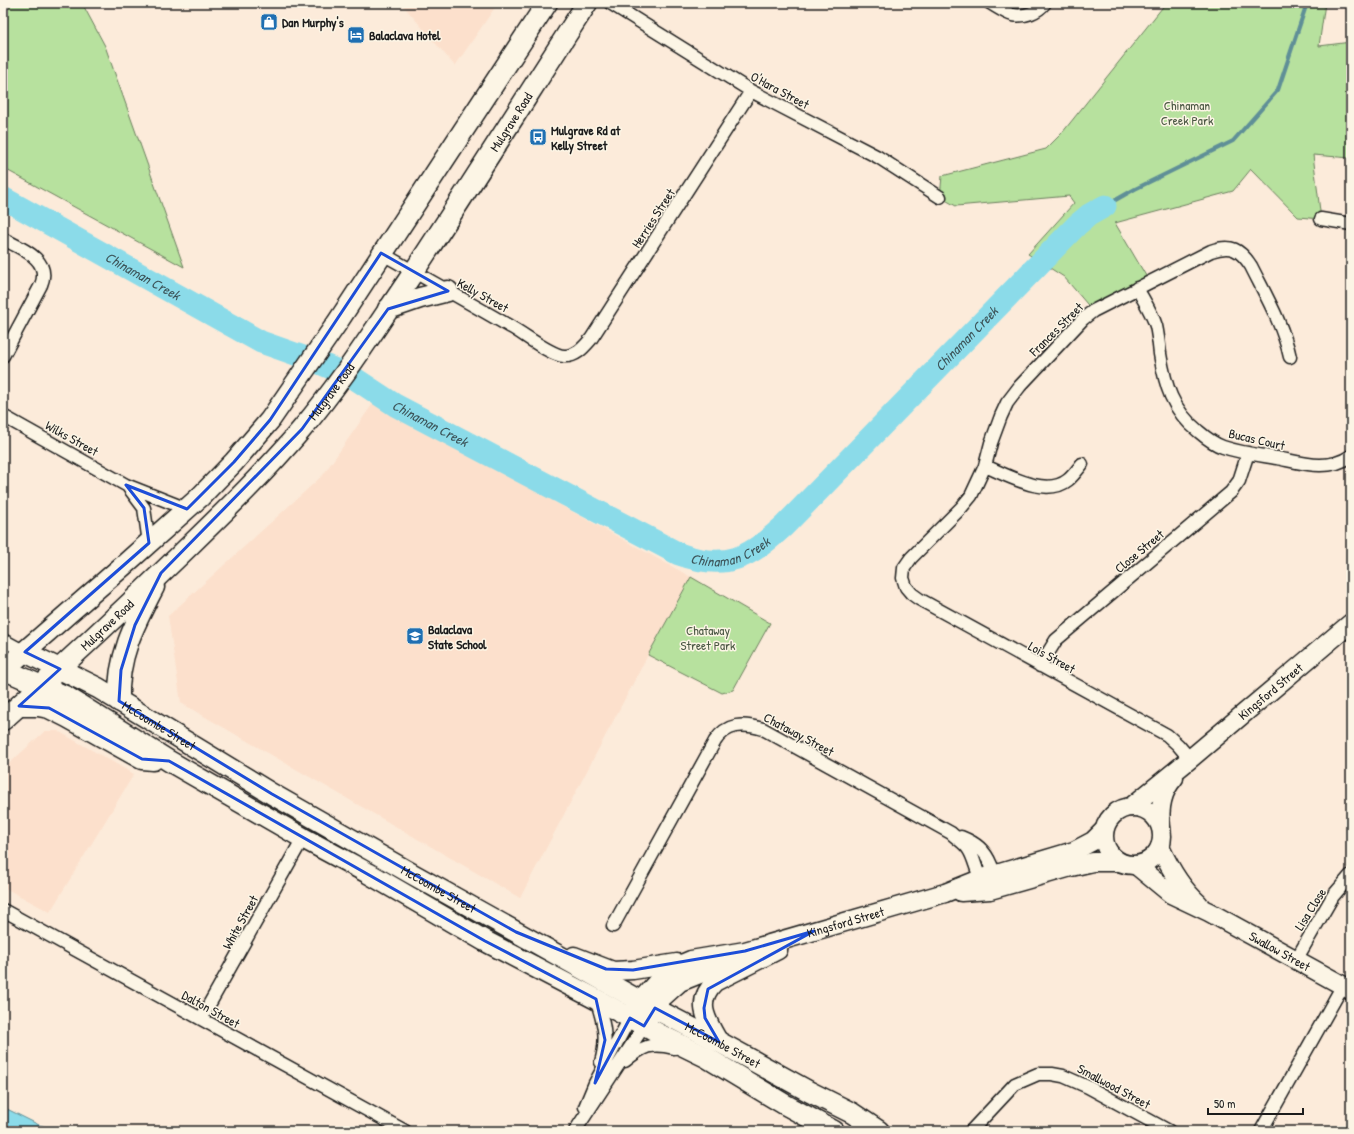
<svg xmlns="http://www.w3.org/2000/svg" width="1354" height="1134" viewBox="0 0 1354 1134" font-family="'Patrick Hand',sans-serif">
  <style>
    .built { fill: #fce0cc }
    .green { fill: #b7e19e; stroke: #6a7e5d }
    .water { fill: #8bdbe9; stroke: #5f8f97 }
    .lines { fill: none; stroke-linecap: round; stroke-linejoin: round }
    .stream { stroke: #5f8f97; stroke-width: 4 }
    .river { stroke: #8bdbe9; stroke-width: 23 }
    .street-casing { stroke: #1c1c1c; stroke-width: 15 }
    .secondary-casing { stroke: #1c1c1c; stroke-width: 21 }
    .primary-casing { stroke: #1c1c1c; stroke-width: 23 }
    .street { stroke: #fcf5e5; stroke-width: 12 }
    .secondary { stroke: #fcf5e5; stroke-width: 18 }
    .primary { stroke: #fcf5e5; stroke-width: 20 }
    .marked { fill: none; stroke: #1d4ed8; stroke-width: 3; stroke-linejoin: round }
    .labels { text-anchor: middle; stroke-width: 3; stroke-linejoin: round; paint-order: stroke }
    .poi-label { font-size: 13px; font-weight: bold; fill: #1c1c1c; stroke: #fcf5e5; text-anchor: start }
    .street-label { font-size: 13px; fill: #1c1c1c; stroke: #fcf5e5 }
    .park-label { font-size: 13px; fill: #4a5743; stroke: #fcf5e5 }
    .water-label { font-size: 14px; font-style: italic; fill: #3d555a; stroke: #fcf5e5 }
  </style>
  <rect width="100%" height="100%" fill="#fcebda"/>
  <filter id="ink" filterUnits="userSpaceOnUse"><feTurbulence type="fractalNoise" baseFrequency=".025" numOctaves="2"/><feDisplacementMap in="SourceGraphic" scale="8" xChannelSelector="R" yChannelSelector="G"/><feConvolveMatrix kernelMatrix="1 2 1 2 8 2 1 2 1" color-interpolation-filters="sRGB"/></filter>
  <g filter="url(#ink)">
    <path class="built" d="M 401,3 L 498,3 L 455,66 Z
      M 374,402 L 691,577 L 648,655 L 520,898 L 181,703 L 168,616 L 323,475 Z
      M 45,731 L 58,731 L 134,774 L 50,912 L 3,887 L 3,769 Z"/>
    <path class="green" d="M 3,3 L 82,3 L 105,46 L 184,267 L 3,168 Z
      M 1166,3 L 1325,3 L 1319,46 L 1351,42 L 1351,158 L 1313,155 L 1321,219 L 1298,217 L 1251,169 L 1233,191 L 1115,223 L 1149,281 L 1093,311 L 1064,277 L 1028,254 L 1074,203 L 1069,196 L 956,206 L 940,197 L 942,176 L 1046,149 L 1062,133 Z
      M 691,577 L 770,623 L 733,690 L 722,693 L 648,655 Z"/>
    <path class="water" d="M 3,1107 L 39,1125 L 62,1131 L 3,1131 Z"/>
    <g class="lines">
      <path class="stream" d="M 1105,206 L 1135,189 L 1233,141 L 1278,90 L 1307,3"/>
      <path class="river" id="s1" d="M 3,198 L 261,342 L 315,361 L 354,378 L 395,405 L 679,554 C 726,571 749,558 784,526 L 1077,225 L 1089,215 L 1105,206"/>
      <defs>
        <path id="street" d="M 610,3 L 751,91 L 878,157 L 940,197
          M 990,3 C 997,7 1005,13 1013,15 C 1025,17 1038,12 1045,3
          M 1321,219 L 1351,224
          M 3,239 C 20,248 52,259 41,285 L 3,356
          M 381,253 C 425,278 468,302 511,327 C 524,334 550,355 564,356 C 576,357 584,347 591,339 L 751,91
          M 1137,288 C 1144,301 1152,313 1156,326 C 1158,335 1159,345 1160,354 C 1165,385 1172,410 1198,431 C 1205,437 1214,444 1223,447 C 1241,453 1259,455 1277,458 C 1302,463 1328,472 1351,456
          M 3,416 L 126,485 L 187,509
          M 985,466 C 1007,475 1046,498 1068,480 C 1073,476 1078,469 1082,464
          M 129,488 L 144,508 L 149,543
          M 3,640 L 25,652
          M 1040,666 L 1056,640 L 1231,492 L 1239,481 L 1248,453
          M 1190,759 L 1178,745 L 1167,735 L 919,599 L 912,594 L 906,587 L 903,578 L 904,568 L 911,558 L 961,508 L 971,496 L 985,466 L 991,443 L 1001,416 L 1007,403 L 1020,386 L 1083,319 L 1093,311 L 1211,251 C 1231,244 1240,249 1251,266 C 1266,296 1283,325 1290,357
          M 961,837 C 976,843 985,850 991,865 C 993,872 994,875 992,881
          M 3,910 L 405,1131
          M 613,926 L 715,741 C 727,723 743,723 763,729 L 951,833 C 957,839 965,843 969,850 C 976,861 976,875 985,885
          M 1296,960 L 1333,896 L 1351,875
          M 596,999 C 604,1023 608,1038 601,1062
          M 201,1019 L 303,838
          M 625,1061 C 643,1046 651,1042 674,1048
          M 585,1107 L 595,1083 L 630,1018
          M 575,1131 L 644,1026
          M 971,1131 L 1015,1084 L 1038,1074 L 1052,1074 L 1063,1076 L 1088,1087 L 1169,1131
          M 1261,1131 L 1343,985"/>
        <g id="secondary">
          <circle cx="1133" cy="836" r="29"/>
          <path id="s2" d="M 1131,807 L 1190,759 L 1351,623"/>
          <path d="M 1161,827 C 1159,809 1161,792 1174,778"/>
          <path d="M 1160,847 C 1170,869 1181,888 1199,904"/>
          <path id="s3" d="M 1137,866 L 1171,894 L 1209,912 L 1351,990"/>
          <path d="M 961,892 L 990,890 L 1071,867 L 1093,862 L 1117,862"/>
          <path d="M 574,956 L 613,971 L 633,970 L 677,963"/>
          <path id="s4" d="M 633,1012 L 640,1001 L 663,975 L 672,968 L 691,960 L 745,951 L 945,893 L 980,879 L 1074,851 L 1093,841 L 1104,830"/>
          <path d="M 647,1020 L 662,998 L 672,989 L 680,982 L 720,966 L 733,958"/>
          <path d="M 719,1042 C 707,1021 694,1002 715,982 L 778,950"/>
        </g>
        <g id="primary">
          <path d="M 388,309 L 420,298 L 448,291"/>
          <path id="s5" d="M 25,652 L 98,688 L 272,794 L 414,875 L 640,1001 L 719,1042 L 810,1092 L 852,1113 L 879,1131"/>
          <path d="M 16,659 L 124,565 L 200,497 L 234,462 L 270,420 L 337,323 L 547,3"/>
          <path d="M 5,670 L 67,697 L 169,761 L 303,838 L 368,873 L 485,941 L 596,999 L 661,1035 L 706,1057 L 784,1104 L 834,1131"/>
          <path d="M 119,701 C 117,657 134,625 154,587"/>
          <path d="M 19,706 L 38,706 L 49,708 L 67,717 L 142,759 L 153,760"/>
          <path id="s6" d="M 3,720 C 62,667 120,613 177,558 C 220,516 263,475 301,430 C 340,384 373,332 407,282 C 468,190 527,96 587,3"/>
        </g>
      </defs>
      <use href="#street" class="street-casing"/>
      <use href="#secondary" class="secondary-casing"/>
      <use href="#primary" class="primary-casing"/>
      <use href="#street" class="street"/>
      <use href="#secondary" class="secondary"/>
      <use href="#primary" class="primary"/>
    </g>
  </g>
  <path class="marked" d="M 381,253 L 448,291 L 388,309 L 302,429 L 161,573 L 135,625 L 121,670 L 119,701 L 272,794 L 516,932 L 606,969 L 633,970 L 745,951 L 814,931 L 708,989 L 704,1008 L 705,1018 L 719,1042 L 655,1008 L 644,1026 L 630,1018 L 595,1083 L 605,1040 L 596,999 L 485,941 L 169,761 L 142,759 L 49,708 L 19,706 L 60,669 L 25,652 L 149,543 L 144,508 L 126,485 L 187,509 L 234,462 L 270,420 Z"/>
  <defs>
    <symbol id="shop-square" viewBox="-11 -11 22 22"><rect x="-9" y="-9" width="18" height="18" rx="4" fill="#1f6fb2" stroke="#fcf5e5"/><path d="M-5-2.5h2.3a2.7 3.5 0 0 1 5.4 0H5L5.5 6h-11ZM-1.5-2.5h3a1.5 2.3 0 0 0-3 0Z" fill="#fff"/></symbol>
    <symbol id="hotel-square" viewBox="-11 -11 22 22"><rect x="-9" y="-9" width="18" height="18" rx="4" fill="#1f6fb2" stroke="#fcf5e5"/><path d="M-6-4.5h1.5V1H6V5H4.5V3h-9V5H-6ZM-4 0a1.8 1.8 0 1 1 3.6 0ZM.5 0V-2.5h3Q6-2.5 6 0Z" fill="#fff"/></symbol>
    <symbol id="bus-square" viewBox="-11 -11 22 22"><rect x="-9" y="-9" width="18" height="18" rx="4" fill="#1f6fb2" stroke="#fcf5e5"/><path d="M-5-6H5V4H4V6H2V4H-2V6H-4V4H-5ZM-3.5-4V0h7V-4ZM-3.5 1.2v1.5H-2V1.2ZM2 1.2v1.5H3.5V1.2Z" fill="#fff"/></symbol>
    <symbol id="school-square" viewBox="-11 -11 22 22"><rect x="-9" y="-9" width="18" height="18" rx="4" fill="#1f6fb2" stroke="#fcf5e5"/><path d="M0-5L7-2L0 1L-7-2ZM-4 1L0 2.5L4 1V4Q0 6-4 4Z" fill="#fff"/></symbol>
  </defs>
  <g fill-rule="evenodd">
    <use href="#shop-square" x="259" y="12" width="20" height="20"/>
    <use href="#hotel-square" x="346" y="25" width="20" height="20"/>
    <use href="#bus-square" x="528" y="127" width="20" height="20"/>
    <use href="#school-square" x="405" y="626" width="20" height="20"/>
  </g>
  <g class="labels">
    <g class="poi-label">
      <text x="282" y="27">Dan Murphy's</text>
      <text x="369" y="40">Balaclava Hotel</text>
      <text x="551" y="135">Mulgrave Rd at<tspan x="551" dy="15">Kelly Street</tspan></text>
      <text x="428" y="634">Balaclava<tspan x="428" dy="15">State School</tspan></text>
    </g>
    <g class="street-label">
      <text transform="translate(780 90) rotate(28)" y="5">O'Hara Street</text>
      <text dy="5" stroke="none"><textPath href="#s6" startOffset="789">Mulgrave Road</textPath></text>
      <text transform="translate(653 218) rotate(-57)" y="5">Herries Street</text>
      <text transform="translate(483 295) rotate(29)" y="5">Kelly Street</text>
      <text transform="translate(1056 329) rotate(-45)" y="5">Frances Street</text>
      <text dy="5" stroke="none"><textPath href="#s6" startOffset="465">Mulgrave Road</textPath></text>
      <text transform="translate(72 438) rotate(29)" y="5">Wilks Street</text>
      <text transform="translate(1257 439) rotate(13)" y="5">Bucas Court</text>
      <text transform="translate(1139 551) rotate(-40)" y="5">Close Street</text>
      <text dy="5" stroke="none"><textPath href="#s6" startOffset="141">Mulgrave Road</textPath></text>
      <text transform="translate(1052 657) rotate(29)" y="5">Lois Street</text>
      <text dy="5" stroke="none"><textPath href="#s2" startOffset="181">Kingsford Street</textPath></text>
      <text dy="5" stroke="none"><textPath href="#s5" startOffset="153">McCoombe Street</textPath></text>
      <text transform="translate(799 734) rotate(28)" y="5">Chataway Street</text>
      <text dy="5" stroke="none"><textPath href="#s5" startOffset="477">McCoombe Street</textPath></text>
      <text transform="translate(1310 909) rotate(-58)" y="5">Lisa Close</text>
      <text transform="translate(240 922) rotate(-61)" y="5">White Street</text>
      <text dy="5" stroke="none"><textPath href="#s4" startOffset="239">Kingsford Street</textPath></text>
      <text dy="5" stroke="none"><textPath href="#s3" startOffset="167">Swallow Street</textPath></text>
      <text transform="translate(211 1009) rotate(29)" y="5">Dalton Street</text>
      <text dy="5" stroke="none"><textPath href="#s5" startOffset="801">McCoombe Street</textPath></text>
      <text transform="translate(1114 1086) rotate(28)" y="5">Smallwood Street</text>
    </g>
    <g class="park-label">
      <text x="1187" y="110">Chinaman<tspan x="1187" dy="15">Creek Park</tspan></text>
      <text x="708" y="635">Chataway<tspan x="708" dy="15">Street Park</tspan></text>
    </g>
    <g class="water-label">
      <text dy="5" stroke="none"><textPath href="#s1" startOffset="160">Chinaman Creek</textPath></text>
      <text dy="5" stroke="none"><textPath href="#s1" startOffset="1143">Chinaman Creek</textPath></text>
      <text dy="5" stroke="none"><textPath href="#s1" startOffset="484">Chinaman Creek</textPath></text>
      <text dy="5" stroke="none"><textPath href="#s1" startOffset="819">Chinaman Creek</textPath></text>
    </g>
  </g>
  <rect width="1354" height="1134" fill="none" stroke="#fcf5e5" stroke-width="16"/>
  <rect x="8" y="8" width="1338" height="1118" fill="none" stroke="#1c1c1c" stroke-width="1.5" filter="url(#ink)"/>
  <path d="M1208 1108v6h95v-6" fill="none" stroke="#1c1c1c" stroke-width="2"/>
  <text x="1214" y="1108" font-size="12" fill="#1c1c1c" stroke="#fcf5e5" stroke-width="3" paint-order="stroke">50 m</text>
</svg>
